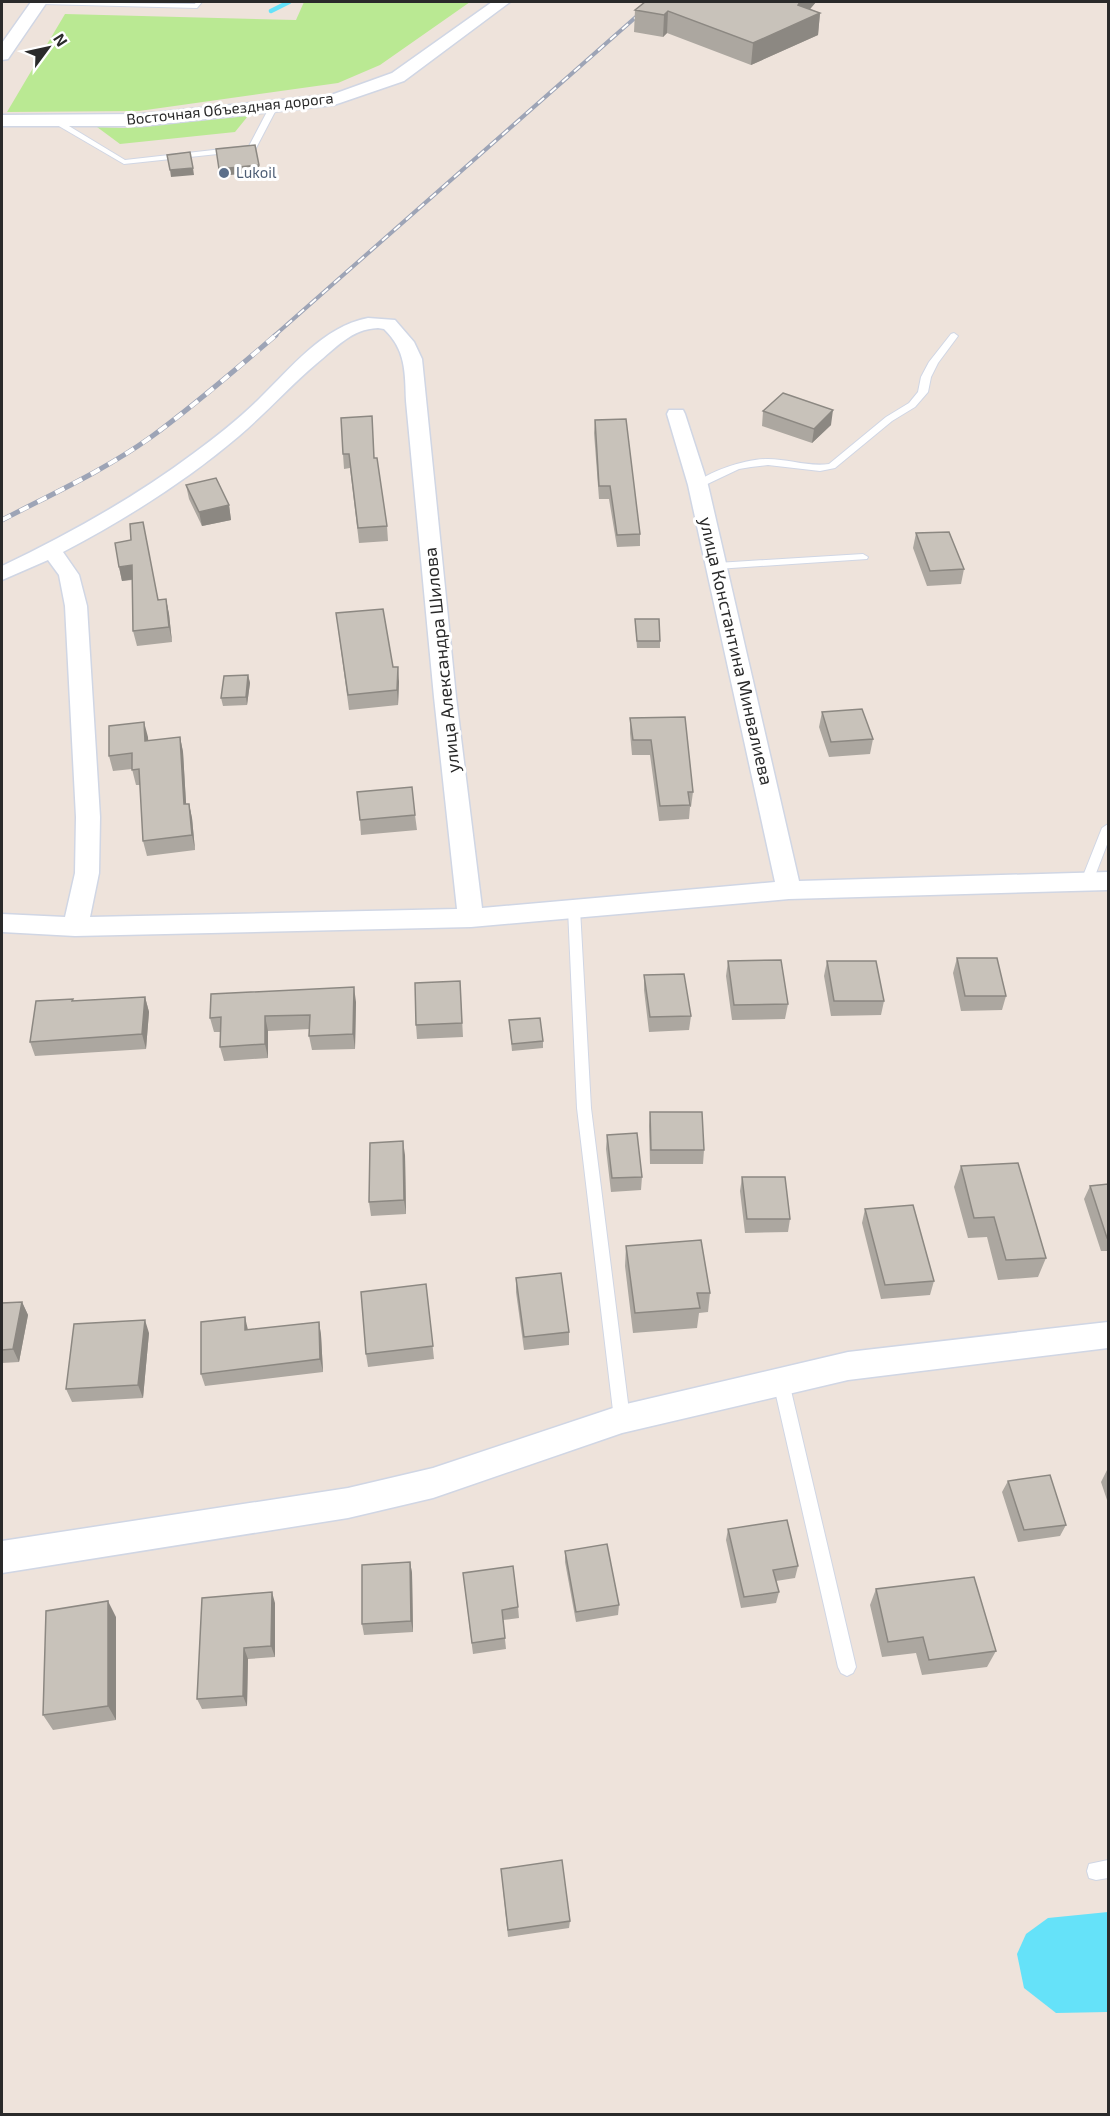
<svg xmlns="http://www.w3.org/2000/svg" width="1110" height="2116" viewBox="0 0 1110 2116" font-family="'Exo 2',sans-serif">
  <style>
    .green { fill: #bae993 }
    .water { fill: #65e2f9 }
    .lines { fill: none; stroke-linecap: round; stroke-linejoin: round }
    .stream { stroke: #65e2f9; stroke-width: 4.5 }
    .service-casing { stroke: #d0d6e4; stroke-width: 2 }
    .minor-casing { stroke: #d0d6e4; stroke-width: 3 }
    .secondary-casing { stroke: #d0d6e4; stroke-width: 3 }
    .service { fill: #fff; fill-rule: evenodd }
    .minor { fill: #fff; fill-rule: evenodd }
    .secondary { fill: #fff; fill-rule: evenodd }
    .rail-far1-casing { stroke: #9da4b6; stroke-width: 4 }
    .rail-casing { stroke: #9da4b6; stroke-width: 5 }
    .rail-far1 { stroke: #fff; stroke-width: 2; stroke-dasharray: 8; stroke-linecap: butt }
    .rail { stroke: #fff; stroke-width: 4; stroke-dasharray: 10; stroke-linecap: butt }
    .wall { fill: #aca7a0 }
    .shaded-wall { fill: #8c8882 }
    .building { fill: #c8c2ba; stroke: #8c8882; stroke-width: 1.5 }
    .service-dot { fill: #5c6f8a; stroke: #fff; stroke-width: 2 }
    .labels { text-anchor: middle; stroke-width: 6; stroke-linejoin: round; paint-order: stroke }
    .far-street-label { font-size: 15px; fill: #2a2a2a; stroke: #fff }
    .far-service-label { font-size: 15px; fill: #4e5e75; stroke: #fff; text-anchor: start }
    .street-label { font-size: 18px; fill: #2a2a2a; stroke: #fff }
  </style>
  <rect width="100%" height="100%" fill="#eee3db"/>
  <path class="green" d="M 304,2 L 470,2 L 380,65 L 338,83 L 139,111 L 7,112 L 65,14 L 296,20 Z
    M 248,116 L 235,132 L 120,144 L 97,127 L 124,128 Z"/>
  <path class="water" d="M 1108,1912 L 1108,2012 L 1056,2013 L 1024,1988 L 1017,1954 L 1026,1934 L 1048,1918 Z"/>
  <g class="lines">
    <path class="stream" d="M 271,11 L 289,2"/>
    <defs>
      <path id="service" d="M 40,2 L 195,4 L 196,2 L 202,2 L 197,8 L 43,4 Z
        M 270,106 L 277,108 L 255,150 L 124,164 L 52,122 L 59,120 L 125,160 L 249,146 Z
        M 954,333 L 958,336 L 938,363 L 931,377 L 928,392 L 915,407 L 892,421 L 835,468 L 820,471 L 768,465 L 751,467 L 739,469 L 701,487 L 693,485 C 709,471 746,459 768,459 C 788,459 809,467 829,464 L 886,417 L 909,403 L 918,392 L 921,377 L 929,362 L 951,334 Z
        M 863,554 L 868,557 L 867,559 L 717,569 L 712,566 L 717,563 Z
        M 1108,824 L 1108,842 L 1093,881 L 1091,884 L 1083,884 L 1081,881 L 1102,828 Z
        M 574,904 L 580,909 L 591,1108 L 630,1419 L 628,1424 L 622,1426 L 616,1424 L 614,1419 L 577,1108 L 568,909 Z
        M 781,1375 L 787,1377 L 789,1382 L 856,1667 L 853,1673 L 847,1676 L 841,1673 L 838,1667 L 773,1382 L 775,1377 Z
        M 1108,1860 L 1108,1878 L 1096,1880 L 1089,1878 L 1087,1871 L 1089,1864 Z"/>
      <path id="minor" d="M 368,318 L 395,320 L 414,342 L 422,359 L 456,697 L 482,908 L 775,882 L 688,485 L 667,414 L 669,410 L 683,410 L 685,414 L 708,485 L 799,881 L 1108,872 L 1108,890 L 789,899 L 471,927 L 75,936 L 2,932 L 2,914 L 65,917 L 75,873 L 76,817 L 65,606 L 59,575 L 48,560 L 2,580 L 2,566 C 69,534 134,498 194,453 C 217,436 240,418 260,398 C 291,368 324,326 368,318 ZM 378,328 L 384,329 C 406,350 405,372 406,401 L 434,697 L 457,909 L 90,917 L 99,873 L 100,817 L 87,606 L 79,575 L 63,552 C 126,519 186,481 239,436 C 266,413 289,387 316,364 C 336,348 351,329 378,328 Z
        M 1108,1322 L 1108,1348 L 848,1380 L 622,1433 L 433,1498 L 348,1518 L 2,1573 L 2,1541 L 348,1488 L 433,1468 L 622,1405 L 848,1352 Z"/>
      <path id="secondary" d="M 31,2 L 47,2 L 8,59 L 2,60 L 2,43 Z
        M 492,2 L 510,2 L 404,81 L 334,105 L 142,126 L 2,126 L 2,115 L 142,114 L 331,95 L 392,73 Z"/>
    </defs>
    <use href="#service" class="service-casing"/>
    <use href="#minor" class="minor-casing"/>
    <use href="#secondary" class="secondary-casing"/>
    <use href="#service" class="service"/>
    <use href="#minor" class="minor"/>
    <use href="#secondary" class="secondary"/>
    <defs>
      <path id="rail-far1" d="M 274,336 L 653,2"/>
      <path id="rail" d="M 2,520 C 52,494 105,470 151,437 C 195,405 235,370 276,335"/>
    </defs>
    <use href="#rail-far1" class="rail-far1-casing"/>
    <use href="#rail" class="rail-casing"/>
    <use href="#rail-far1" class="rail-far1"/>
    <use href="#rail" class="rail"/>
  </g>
  <path class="wall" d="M 645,2 L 816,2 L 810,9 L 820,13 L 818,35 L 751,65 L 667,33 L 663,37 L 634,32 L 635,10 Z
    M 763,411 L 831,425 L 812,443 L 762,426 Z
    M 372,416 L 374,458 L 387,526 L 388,541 L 359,543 L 350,468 L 344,469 L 343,454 Z
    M 595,420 L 640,534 L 640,546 L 617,547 L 609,499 L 599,499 L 594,433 Z
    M 186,485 L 229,505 L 231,520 L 202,526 L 189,499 Z
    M 916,533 L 964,569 L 961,584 L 927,586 L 913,548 Z
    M 119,567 L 159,600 L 166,599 L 169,614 L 172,642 L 137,646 L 133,631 L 132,580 L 122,581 Z
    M 635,619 L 660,641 L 660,648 L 637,648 Z
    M 338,628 L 393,667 L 399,682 L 398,705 L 349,710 Z
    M 248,675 L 250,683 L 247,705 L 223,706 L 221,698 Z
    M 822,712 L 873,739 L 870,754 L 829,757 L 819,727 Z
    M 685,717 L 693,792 L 691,807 L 690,807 L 689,819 L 659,821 L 650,755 L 632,755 L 630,733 L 630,718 Z
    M 148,737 L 148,741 L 180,737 L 183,752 L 186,804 L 189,804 L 192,818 L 195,850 L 147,856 L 143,841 L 140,785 L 136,785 L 132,769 L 113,771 L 109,756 Z
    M 415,815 L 417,830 L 361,835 L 360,820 Z
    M 957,958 L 1006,996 L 1002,1010 L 961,1011 L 953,973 Z
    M 728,961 L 788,1004 L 785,1019 L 732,1020 L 726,976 Z
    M 827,961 L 884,1001 L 881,1015 L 831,1016 L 824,976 Z
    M 644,975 L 691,1016 L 689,1030 L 649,1032 L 644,990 Z
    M 460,981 L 463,1037 L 417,1039 L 416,1025 Z
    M 145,997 L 149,1012 L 146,1049 L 35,1056 L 30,1042 L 73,1001 Z
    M 356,1002 L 355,1049 L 312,1050 L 309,1036 L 310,1029 L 268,1031 L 268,1058 L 224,1061 L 220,1047 L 221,1032 L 214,1032 L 210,1018 Z
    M 509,1020 L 543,1041 L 543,1048 L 512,1051 Z
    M 650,1112 L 704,1150 L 703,1164 L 650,1164 L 649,1126 Z
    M 607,1135 L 642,1177 L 641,1190 L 611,1192 L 606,1149 Z
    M 405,1155 L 406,1214 L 371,1216 L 369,1202 Z
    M 961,1166 L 1046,1258 L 1038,1277 L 998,1280 L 987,1237 L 968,1238 L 954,1187 Z
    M 742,1177 L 790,1219 L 788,1232 L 745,1233 L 740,1191 Z
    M 1108,1184 L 1108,1251 L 1101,1251 L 1084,1199 L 1090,1186 Z
    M 865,1209 L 934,1281 L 930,1295 L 881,1299 L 862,1223 Z
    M 626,1246 L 710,1293 L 708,1312 L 699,1313 L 697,1328 L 633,1333 L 625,1266 Z
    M 516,1278 L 569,1332 L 569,1345 L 524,1350 L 516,1292 Z
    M 426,1284 L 434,1359 L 368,1367 L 366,1354 Z
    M 22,1302 L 28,1315 L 19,1362 L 2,1363 L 2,1303 Z
    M 319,1322 L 321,1335 L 323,1372 L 205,1386 L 201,1374 Z
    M 149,1333 L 143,1398 L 72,1402 L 66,1389 Z
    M 1108,1469 L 1108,1503 L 1101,1482 L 1107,1470 Z
    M 1008,1481 L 1066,1525 L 1060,1536 L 1018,1542 L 1002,1492 Z
    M 728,1529 L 798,1566 L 795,1578 L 776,1581 L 779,1592 L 776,1603 L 741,1608 L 726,1540 Z
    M 565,1551 L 619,1605 L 618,1615 L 576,1622 L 565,1562 Z
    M 410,1562 L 412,1573 L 413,1632 L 364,1635 L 362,1624 Z
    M 463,1573 L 518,1607 L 519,1618 L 503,1620 L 506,1649 L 473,1654 Z
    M 876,1589 L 996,1651 L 987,1667 L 922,1675 L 916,1653 L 882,1657 L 870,1605 Z
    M 275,1603 L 275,1657 L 248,1659 L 247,1706 L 202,1709 L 197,1699 Z
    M 116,1617 L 116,1720 L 53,1730 L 43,1715 Z
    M 501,1869 L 570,1921 L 569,1928 L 508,1937 Z"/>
  <path class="shaded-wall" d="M 800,2 L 816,2 L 799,22 L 820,13 L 818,35 L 751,65 L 753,43 Z
    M 668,11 L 667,33 L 663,37 L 664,15 Z
    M 259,165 L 260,172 L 220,176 L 219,169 Z
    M 193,168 L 194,175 L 171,177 L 170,170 Z
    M 833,410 L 831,425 L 812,443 L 814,429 Z
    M 229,505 L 231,520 L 202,526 L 199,512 Z
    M 132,565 L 135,579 L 122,581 L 119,567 Z
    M 166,599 L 169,614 L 172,642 L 169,627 Z
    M 398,667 L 399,682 L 398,705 L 397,690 Z
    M 248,675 L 250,683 L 247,705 L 246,697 Z
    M 144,722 L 148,737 L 149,756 L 145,741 Z
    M 180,737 L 183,752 L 187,819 L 184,804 Z
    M 189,804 L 192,818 L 195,850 L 192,835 Z
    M 354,987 L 356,1002 L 355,1049 L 353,1034 Z
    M 145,997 L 149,1012 L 146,1049 L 142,1034 Z
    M 265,1016 L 268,1031 L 268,1058 L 265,1044 Z
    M 403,1141 L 405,1155 L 406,1214 L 404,1200 Z
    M 22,1302 L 28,1315 L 19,1362 L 13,1349 Z
    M 245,1317 L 248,1330 L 245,1330 Z
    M 145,1320 L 149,1333 L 143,1398 L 138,1385 Z
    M 319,1322 L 321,1335 L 323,1372 L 320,1359 Z
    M 410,1562 L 412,1573 L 413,1632 L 411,1621 Z
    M 272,1592 L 275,1603 L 275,1657 L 271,1646 Z
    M 108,1601 L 116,1617 L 116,1720 L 108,1706 Z
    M 244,1648 L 248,1659 L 247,1706 L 243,1696 Z"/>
  <path class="building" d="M 645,2 L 800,2 L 798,5 L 820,13 L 753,43 L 668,11 L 664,15 L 635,10 Z
    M 255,145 L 259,165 L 219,169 L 216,149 Z
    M 190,152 L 193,168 L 170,170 L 167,155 Z
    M 783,393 L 833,410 L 814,429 L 763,411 Z
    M 372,416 L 374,458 L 377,458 L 387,526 L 358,528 L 349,454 L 343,454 L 341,418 Z
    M 626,419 L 640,534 L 617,535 L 610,486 L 599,486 L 595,420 Z
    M 216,478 L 229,505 L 199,512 L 186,485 Z
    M 143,522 L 158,600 L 166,599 L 169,627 L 133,631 L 132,565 L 119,567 L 115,543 L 131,540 L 130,524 Z
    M 949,532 L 964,569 L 930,571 L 916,533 Z
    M 383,609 L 393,667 L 398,667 L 397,690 L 348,695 L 336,613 Z
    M 635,619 L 659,619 L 660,641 L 637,641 Z
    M 248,675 L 246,697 L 221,698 L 224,676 Z
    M 862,709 L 873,739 L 831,742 L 822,712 Z
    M 685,717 L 693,792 L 688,792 L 690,805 L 660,806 L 651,740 L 633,740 L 630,718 Z
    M 144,722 L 145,741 L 180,737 L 184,804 L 189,804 L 192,835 L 143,841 L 139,769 L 132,770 L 132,753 L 109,756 L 109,726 Z
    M 412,787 L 415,815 L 360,820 L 357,792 Z
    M 957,958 L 997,958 L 1006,996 L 965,996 Z
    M 781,960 L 788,1004 L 734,1005 L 728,961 Z
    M 827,961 L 876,961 L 884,1001 L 834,1001 Z
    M 684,974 L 691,1016 L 650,1017 L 644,975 Z
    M 460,981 L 462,1023 L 416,1025 L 415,983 Z
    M 354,987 L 353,1034 L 309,1036 L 310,1015 L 265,1016 L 265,1044 L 220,1047 L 221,1017 L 210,1018 L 211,994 Z
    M 145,997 L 142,1034 L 30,1042 L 36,1001 L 73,999 L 72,1001 Z
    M 540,1018 L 543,1041 L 512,1044 L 509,1020 Z
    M 650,1112 L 702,1112 L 704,1150 L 651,1150 Z
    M 637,1133 L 642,1177 L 612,1178 L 607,1135 Z
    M 403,1141 L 404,1200 L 369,1202 L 370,1143 Z
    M 1018,1163 L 1046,1258 L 1006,1260 L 994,1217 L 974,1218 L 961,1166 Z
    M 742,1177 L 785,1177 L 790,1219 L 747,1219 Z
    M 1108,1184 L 1108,1238 L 1107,1238 L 1090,1186 Z
    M 913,1205 L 934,1281 L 885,1285 L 865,1209 Z
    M 701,1240 L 710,1293 L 697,1293 L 700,1308 L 635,1313 L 626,1246 Z
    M 561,1273 L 569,1332 L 524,1337 L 516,1278 Z
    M 426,1284 L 433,1346 L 366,1354 L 361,1292 Z
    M 22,1302 L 13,1349 L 2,1350 L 2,1303 Z
    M 245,1317 L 245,1330 L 319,1322 L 320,1359 L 201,1374 L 201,1322 Z
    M 145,1320 L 138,1385 L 66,1389 L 74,1324 Z
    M 1050,1475 L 1066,1525 L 1024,1530 L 1008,1481 Z
    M 787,1520 L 798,1566 L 773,1570 L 779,1592 L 744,1597 L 728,1529 Z
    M 607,1544 L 619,1605 L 576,1612 L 565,1551 Z
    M 410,1562 L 411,1621 L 362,1624 L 362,1565 Z
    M 513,1566 L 518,1607 L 502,1610 L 505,1638 L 472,1643 L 463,1573 Z
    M 974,1577 L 996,1651 L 929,1660 L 923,1637 L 888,1642 L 876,1589 Z
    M 272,1592 L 271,1646 L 244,1648 L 243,1696 L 197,1699 L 202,1598 Z
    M 108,1601 L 108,1706 L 43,1715 L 46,1611 Z
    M 562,1860 L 570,1921 L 508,1930 L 501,1869 Z"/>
  <circle class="service-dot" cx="224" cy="173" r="6"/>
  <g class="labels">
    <g class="far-street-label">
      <text transform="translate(230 109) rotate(-6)" y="5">Восточная Объездная дорога</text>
    </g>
    <g class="far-service-label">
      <text x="236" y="178">Lukoil</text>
    </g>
    <g class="street-label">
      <text transform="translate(736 651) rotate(77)" y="6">улица Константина Минвалиева</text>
      <text transform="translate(442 660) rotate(-96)" y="6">улица Александра Шилова</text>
    </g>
  </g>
  <rect width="1110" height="2116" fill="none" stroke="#2a2a2a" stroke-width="6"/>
  <g transform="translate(48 48) rotate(57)" stroke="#ffffff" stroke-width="4.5" paint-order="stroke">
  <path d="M0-4.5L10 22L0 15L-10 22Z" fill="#2a2a2a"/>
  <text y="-9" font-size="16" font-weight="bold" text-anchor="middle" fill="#2a2a2a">N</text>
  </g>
</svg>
